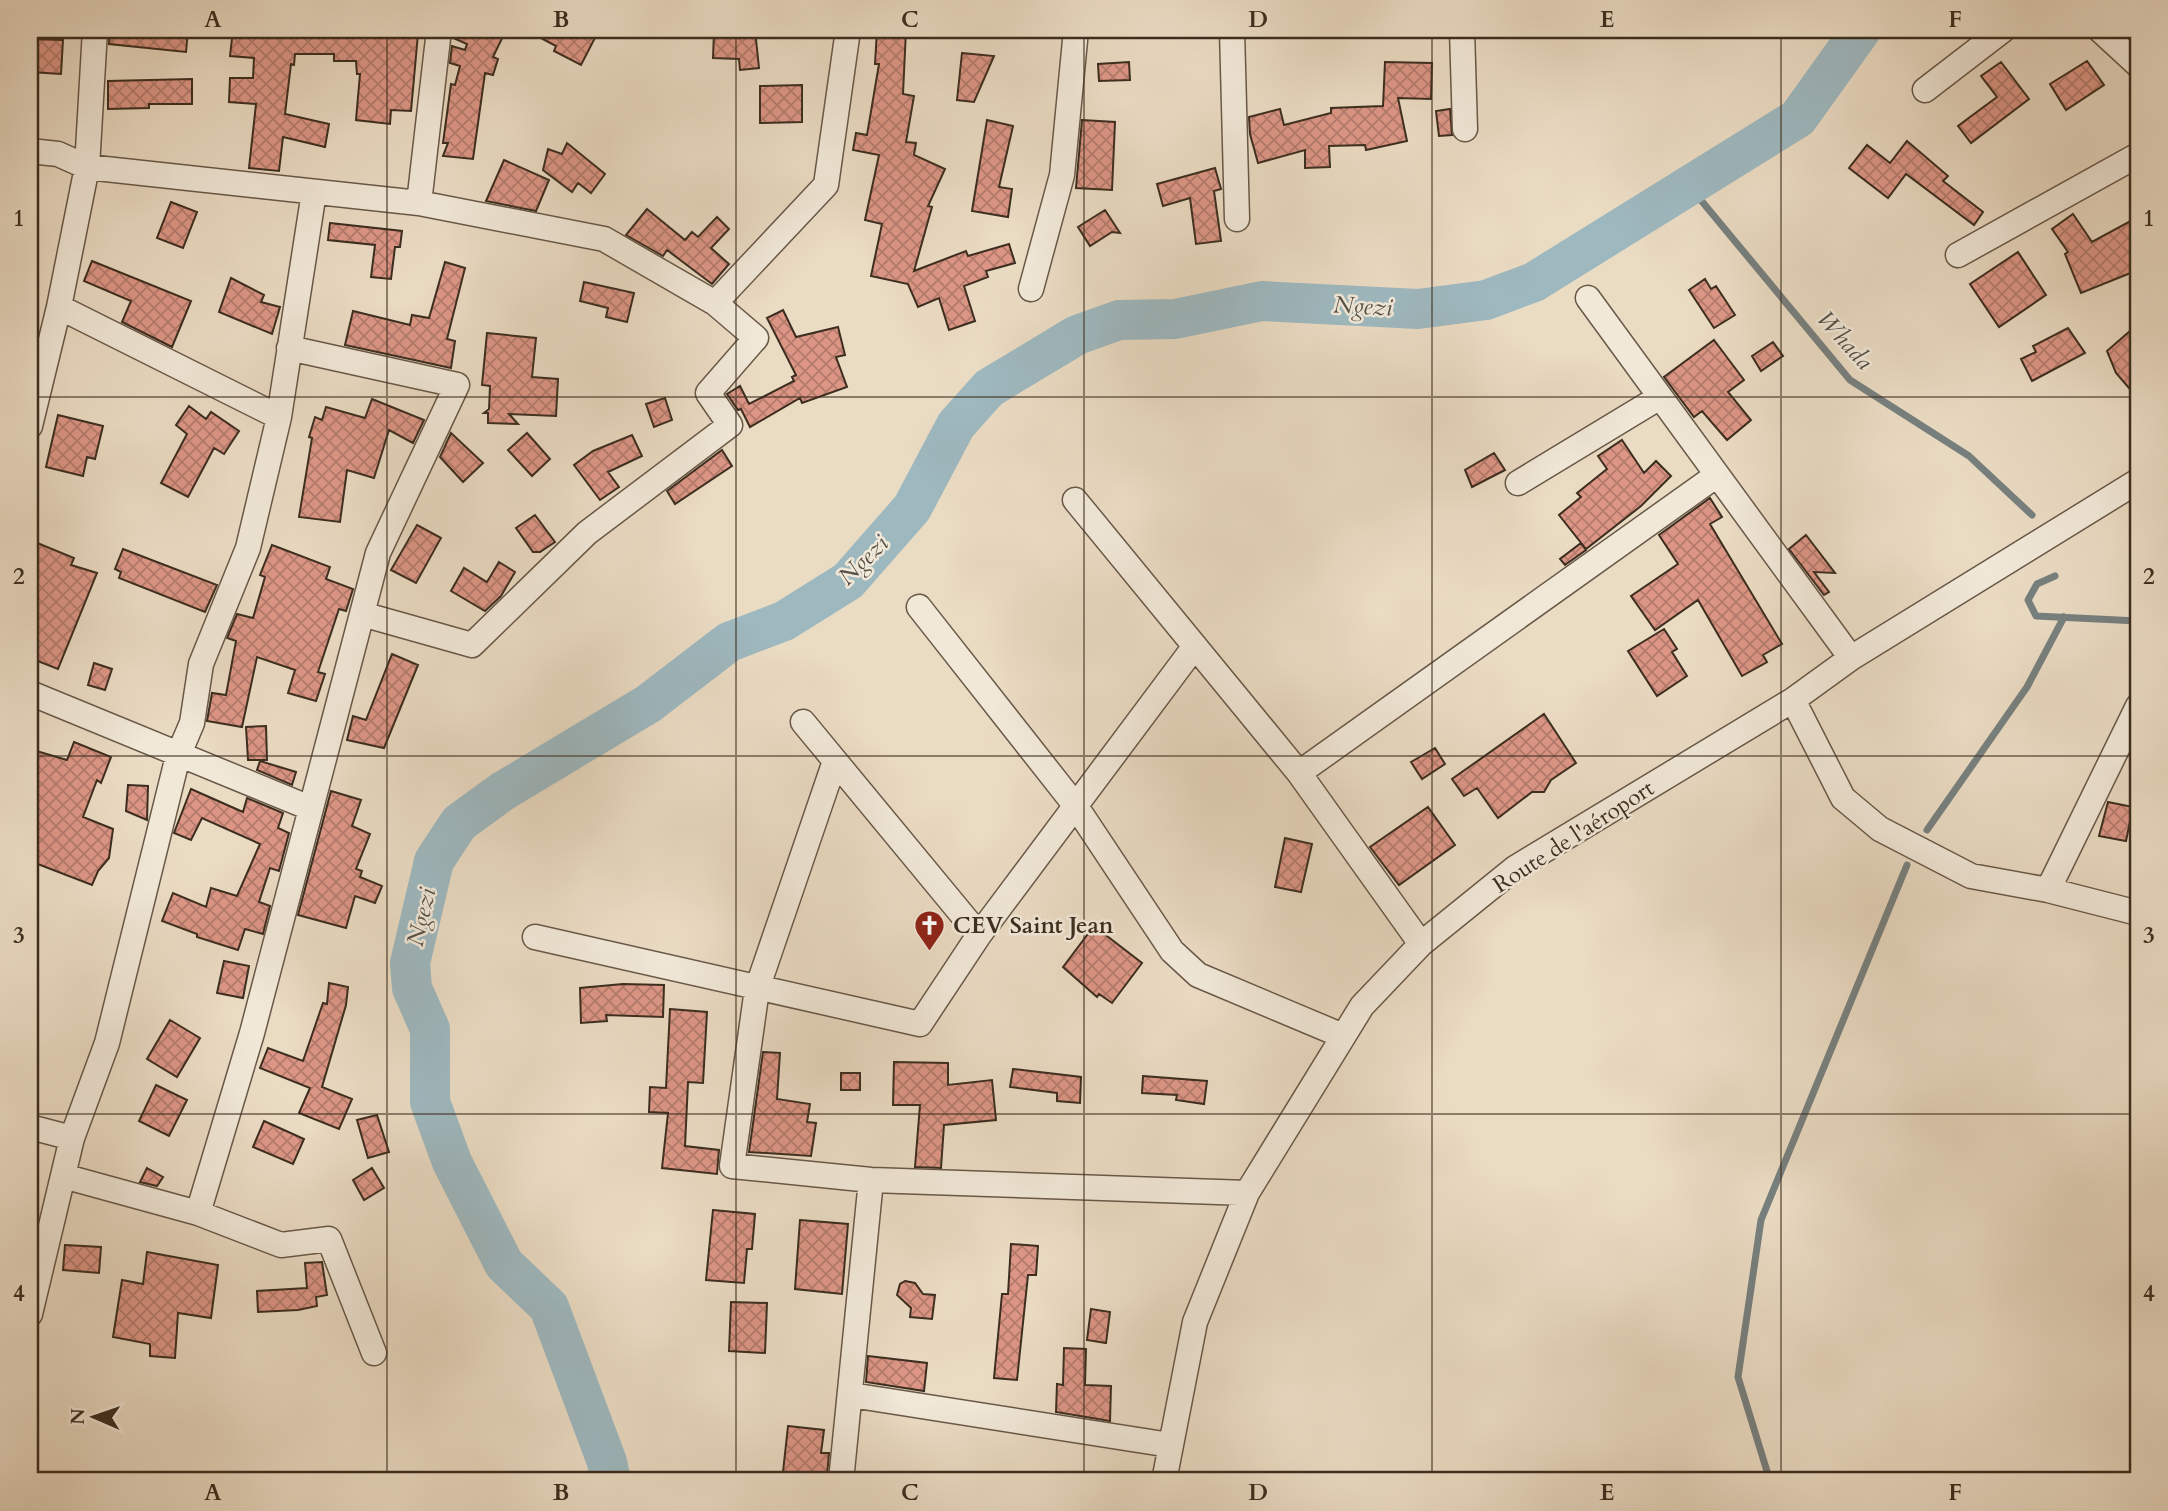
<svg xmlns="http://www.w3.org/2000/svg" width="2168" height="1511" viewBox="0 0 2168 1511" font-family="Cardo,serif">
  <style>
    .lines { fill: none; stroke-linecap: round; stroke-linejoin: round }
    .stream { stroke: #77807f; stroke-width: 7 }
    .river { stroke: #9eb8bf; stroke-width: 40 }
    .building { fill: url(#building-cross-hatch); stroke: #3c2d1f; stroke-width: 2 }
    .minor-casing { stroke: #685848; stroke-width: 27 }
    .minor { stroke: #f1e8d8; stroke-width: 24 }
    .grid { fill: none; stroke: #3c2d1f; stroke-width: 2; stroke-opacity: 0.55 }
    .labels { text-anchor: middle; stroke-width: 5; stroke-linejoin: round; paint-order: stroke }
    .street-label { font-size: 23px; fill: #3c2d1f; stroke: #f1e8d8 }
    .poi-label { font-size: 23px; font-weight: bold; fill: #3c2d1f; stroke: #f1e8d8; text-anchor: start }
    .water-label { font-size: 24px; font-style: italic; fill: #545047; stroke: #f1e8d8 }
    .neatline { fill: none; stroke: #3c2d1f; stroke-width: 2.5 }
    .grid-label { font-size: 23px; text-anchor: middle; font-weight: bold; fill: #3c2d1f }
  </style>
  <defs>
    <pattern id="building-cross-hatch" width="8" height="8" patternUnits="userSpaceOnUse" patternTransform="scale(1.75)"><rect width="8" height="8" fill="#dd9686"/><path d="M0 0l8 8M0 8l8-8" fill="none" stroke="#b47b6d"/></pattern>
  </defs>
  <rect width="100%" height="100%" fill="#eadbc3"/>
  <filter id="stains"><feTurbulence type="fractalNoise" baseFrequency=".00286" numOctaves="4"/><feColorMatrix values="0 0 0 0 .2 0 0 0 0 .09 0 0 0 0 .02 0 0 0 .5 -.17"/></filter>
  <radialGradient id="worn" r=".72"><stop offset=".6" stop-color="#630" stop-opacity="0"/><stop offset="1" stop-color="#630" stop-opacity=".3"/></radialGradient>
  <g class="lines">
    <path class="stream" d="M 1690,187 L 1850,380 L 1969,456 L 2032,515
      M 2055,576 L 2037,584 L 2028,600 L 2036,616 L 2138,621
      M 1927,830 L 2027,687 L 2064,617
      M 1770,1481 L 1738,1377 L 1761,1220 L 1907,865"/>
    <path class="river" d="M 611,1481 L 607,1462 L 549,1307 L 504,1264 L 452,1162 L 430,1102 L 430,1029 L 412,988 L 410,963 L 434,861 L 459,823 L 503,791 L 648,704 L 729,642 L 784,621 L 848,581 L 912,508 L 956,425 L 989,388 L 1077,335 L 1119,320 L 1175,319 L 1262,301 L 1418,309 L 1486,300 L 1534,282 L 1798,118 L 1861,30"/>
  </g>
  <path class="building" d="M 110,30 L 188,30 L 186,52 L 109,44 Z
    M 233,30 L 359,30 L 418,34 L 411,111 L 391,110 L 390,124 L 356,120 L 360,74 L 357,74 L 356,61 L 334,61 L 334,54 L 295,54 L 294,65 L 291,64 L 285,114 L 329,124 L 325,147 L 283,137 L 279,171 L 249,168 L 256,104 L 229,102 L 230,78 L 253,78 L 254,58 L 230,56 Z
    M 454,30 L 506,30 L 493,57 L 498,59 L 493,75 L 485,73 L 473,159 L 443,156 L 448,143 L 443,143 L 451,84 L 455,85 L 460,66 L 450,63 L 452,46 L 465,50 L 467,44 L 453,38 Z
    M 526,30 L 599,30 L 581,65 L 554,51 L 556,46 Z
    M 736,30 L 755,30 L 759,68 L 740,70 L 739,59 L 713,58 L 714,32 Z
    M 877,30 L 906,30 L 903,94 L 914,96 L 906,142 L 916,143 L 914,155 L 945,169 L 928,206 L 932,207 L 914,271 L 966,251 L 968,256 L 1009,244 L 1015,263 L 986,271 L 988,277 L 964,286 L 975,321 L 949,330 L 939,298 L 918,307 L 908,284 L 871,276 L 882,224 L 865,220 L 879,155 L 853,150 L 856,133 L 867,135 L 879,64 L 875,64 Z
    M 30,39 L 63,40 L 61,74 L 30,72 Z
    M 962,53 L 994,56 L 974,102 L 957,100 Z
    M 2087,61 L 2104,85 L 2066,110 L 2050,84 Z
    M 1129,62 L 1130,80 L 1099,81 L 1098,64 Z
    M 1385,62 L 1432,63 L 1431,99 L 1398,98 L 1407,141 L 1366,150 L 1365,145 L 1329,146 L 1330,167 L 1305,168 L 1305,150 L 1258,163 L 1250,134 L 1249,117 L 1280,109 L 1284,125 L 1331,113 L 1331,108 L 1383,106 Z
    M 2001,62 L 2029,99 L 1971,143 L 1958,126 L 1997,97 L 1981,76 Z
    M 192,79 L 192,104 L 149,104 L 149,108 L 108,109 L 108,81 Z
    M 802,85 L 802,122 L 760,123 L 760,86 Z
    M 1450,109 L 1452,135 L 1439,136 L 1436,111 Z
    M 987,120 L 1013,126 L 999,187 L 1012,189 L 1008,217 L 972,211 Z
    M 1082,120 L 1115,122 L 1112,190 L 1076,188 Z
    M 1907,141 L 1948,176 L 1943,181 L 1983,212 L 1974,225 L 1906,174 L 1888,198 L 1849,168 L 1867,145 L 1890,163 Z
    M 567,143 L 605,174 L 591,193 L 578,183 L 572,192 L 543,170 L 548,149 L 562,154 Z
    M 504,160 L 549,180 L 536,211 L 486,201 Z
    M 1215,168 L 1221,189 L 1214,191 L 1221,241 L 1196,244 L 1190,198 L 1163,206 L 1157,184 Z
    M 171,202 L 197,212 L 183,248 L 157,238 Z
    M 647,209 L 685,240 L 692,232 L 698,237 L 717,217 L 729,229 L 711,248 L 729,264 L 712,284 L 667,250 L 663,256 L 626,235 Z
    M 1105,210 L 1120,233 L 1112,232 L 1090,246 L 1078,227 Z
    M 2073,214 L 2092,242 L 2138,217 L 2138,270 L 2081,293 L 2065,254 L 2068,252 L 2052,229 Z
    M 330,223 L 402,231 L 400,247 L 395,247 L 391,279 L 371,277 L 375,245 L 328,240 Z
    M 2018,252 L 2046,295 L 1999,327 L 1970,284 Z
    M 92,261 L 191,301 L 172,347 L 122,322 L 131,301 L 84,281 Z
    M 445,262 L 465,268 L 447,339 L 455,341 L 451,368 L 345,345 L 353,311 L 410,325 L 412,315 L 429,318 Z
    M 231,278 L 264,295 L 261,302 L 280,307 L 272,334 L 219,312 Z
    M 1705,279 L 1711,289 L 1716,286 L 1735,315 L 1714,328 L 1689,290 Z
    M 584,282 L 634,293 L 627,322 L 606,317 L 608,308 L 580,301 Z
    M 783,310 L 796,337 L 838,327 L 845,355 L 836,357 L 847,387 L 802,403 L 800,398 L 750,427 L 741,409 L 738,410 L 727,394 L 740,386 L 749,404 L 794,381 L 792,377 L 796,375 L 767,318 Z
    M 2138,324 L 2138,380 L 2129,388 L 2116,373 L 2107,351 Z
    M 2068,328 L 2085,353 L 2032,381 L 2021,359 L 2036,352 L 2033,346 Z
    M 487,333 L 536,338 L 532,377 L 558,379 L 556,416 L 509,414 L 518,424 L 488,423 L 488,413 L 484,413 L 489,409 L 490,386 L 482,385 Z
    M 1714,340 L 1744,380 L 1728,392 L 1751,420 L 1727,440 L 1702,411 L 1694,417 L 1664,377 Z
    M 1773,342 L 1783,356 L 1761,371 L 1752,356 Z
    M 665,398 L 672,420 L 654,427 L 646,404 Z
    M 372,399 L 424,420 L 413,443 L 389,430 L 374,478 L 347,470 L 340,522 L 299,517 L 312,438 L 309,437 L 315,417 L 322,420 L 326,407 L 365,418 Z
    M 189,406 L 206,419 L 211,412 L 239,431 L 224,454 L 214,448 L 188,497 L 161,483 L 187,434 L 176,425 Z
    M 58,415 L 103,426 L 95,459 L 87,457 L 83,476 L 46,467 Z
    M 451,433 L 483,463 L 463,482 L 440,457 Z
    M 527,433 L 550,459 L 532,476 L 508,450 Z
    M 632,435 L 642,456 L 608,472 L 619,487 L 600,500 L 574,465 L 593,451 Z
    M 1622,440 L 1644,473 L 1656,461 L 1671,476 L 1641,506 L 1586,549 L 1559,515 L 1581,497 L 1577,493 L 1607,469 L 1598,456 Z
    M 722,450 L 732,466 L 675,504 L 667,491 Z
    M 1494,453 L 1505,470 L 1472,487 L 1465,470 Z
    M 1710,498 L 1722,517 L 1710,524 L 1782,644 L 1763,655 L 1767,662 L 1742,676 L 1698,600 L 1655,630 L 1631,596 L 1678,564 L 1659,535 Z
    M 535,515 L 555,542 L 540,552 L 533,552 L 516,528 Z
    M 417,525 L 441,538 L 416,583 L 391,570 Z
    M 1806,535 L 1835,573 L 1814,572 L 1829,592 L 1824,595 L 1789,549 Z
    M 30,540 L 74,558 L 71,565 L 97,573 L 58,669 L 30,658 Z
    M 1581,543 L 1586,550 L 1565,565 L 1560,559 Z
    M 272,545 L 330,567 L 326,579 L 353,589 L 346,611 L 339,609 L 318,672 L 325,674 L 316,701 L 288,693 L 295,670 L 257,657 L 242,727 L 207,721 L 212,693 L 226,695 L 236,641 L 227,638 L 237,614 L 253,618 L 265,577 L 260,575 Z
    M 123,549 L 217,585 L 205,612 L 119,578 L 121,572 L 115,569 Z
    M 499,562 L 515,572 L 501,596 L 485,611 L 451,591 L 464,568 L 487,582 Z
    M 1664,629 L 1677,649 L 1672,652 L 1687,676 L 1657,696 L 1628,651 Z
    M 392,654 L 418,665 L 384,748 L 347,740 L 353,716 L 366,720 Z
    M 94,663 L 112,669 L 105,690 L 88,685 Z
    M 1544,714 L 1576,763 L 1551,780 L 1544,792 L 1532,792 L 1498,818 L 1477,788 L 1464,796 L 1452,779 Z
    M 266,726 L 267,760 L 248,760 L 246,727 Z
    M 74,742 L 111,757 L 101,783 L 97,780 L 83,817 L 113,829 L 109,858 L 98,871 L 92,885 L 30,861 L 30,749 L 67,760 Z
    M 1435,748 L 1445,764 L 1422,779 L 1411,762 Z
    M 260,761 L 296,772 L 292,785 L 257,770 Z
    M 128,785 L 148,786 L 147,820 L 126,811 Z
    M 191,789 L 243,812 L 247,798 L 283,813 L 278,828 L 289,833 L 279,871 L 270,868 L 259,902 L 270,906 L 263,934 L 245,929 L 238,950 L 197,937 L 197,934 L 162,921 L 173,893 L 206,907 L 211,888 L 237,896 L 260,844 L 202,818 L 191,840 L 174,833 Z
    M 331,791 L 361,800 L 352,826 L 370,834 L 356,869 L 362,871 L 360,877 L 382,886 L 375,903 L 355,896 L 346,928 L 298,915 Z
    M 2108,802 L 2133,807 L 2126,841 L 2099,836 Z
    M 1428,807 L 1455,845 L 1399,885 L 1370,847 Z
    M 1285,838 L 1312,844 L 1301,892 L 1275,887 Z
    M 1094,926 L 1142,963 L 1112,1003 L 1099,994 L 1097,997 L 1063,967 Z
    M 224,961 L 249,966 L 243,998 L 217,993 Z
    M 329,983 L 348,987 L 346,1005 L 322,1087 L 352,1099 L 339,1129 L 299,1113 L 310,1088 L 260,1068 L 268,1048 L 303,1061 L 323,1003 L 327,1004 Z
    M 623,984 L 664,985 L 663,1017 L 606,1015 L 607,1021 L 581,1023 L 580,988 Z
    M 670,1009 L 707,1012 L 703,1083 L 688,1082 L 685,1146 L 719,1150 L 717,1174 L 662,1168 L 668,1113 L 649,1112 L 650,1087 L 666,1088 Z
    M 170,1020 L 200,1038 L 177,1077 L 147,1059 Z
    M 763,1052 L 780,1053 L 777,1099 L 810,1104 L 807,1122 L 816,1123 L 811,1156 L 749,1152 Z
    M 894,1062 L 948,1063 L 948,1085 L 992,1080 L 996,1120 L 944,1125 L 941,1168 L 915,1167 L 920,1105 L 893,1105 Z
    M 1013,1069 L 1081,1077 L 1080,1103 L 1057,1101 L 1057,1093 L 1010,1087 Z
    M 841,1073 L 860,1073 L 860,1090 L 841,1090 Z
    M 1143,1076 L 1207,1081 L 1204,1104 L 1176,1100 L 1177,1095 L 1142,1093 Z
    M 156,1085 L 187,1100 L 169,1136 L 139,1121 Z
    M 377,1115 L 389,1152 L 368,1158 L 357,1120 Z
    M 264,1121 L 304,1139 L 293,1164 L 253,1147 Z
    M 147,1168 L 163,1177 L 157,1186 L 140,1182 Z
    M 372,1168 L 384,1188 L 364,1200 L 353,1180 Z
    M 713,1210 L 755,1214 L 752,1249 L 747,1249 L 744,1283 L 706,1280 Z
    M 800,1220 L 848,1224 L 842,1294 L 795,1289 Z
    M 1011,1244 L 1038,1246 L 1036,1275 L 1028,1275 L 1017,1380 L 994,1378 L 1002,1294 L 1008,1294 Z
    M 65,1245 L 101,1247 L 99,1273 L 63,1270 Z
    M 147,1252 L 218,1265 L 211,1318 L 178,1313 L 175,1358 L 150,1356 L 150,1344 L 113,1337 L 122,1280 L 143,1284 Z
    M 322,1262 L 327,1295 L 316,1297 L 317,1306 L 298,1310 L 258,1312 L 257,1291 L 307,1288 L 305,1263 Z
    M 905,1281 L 915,1283 L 923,1294 L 935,1295 L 932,1319 L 910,1317 L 911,1308 L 897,1295 L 900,1284 Z
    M 731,1302 L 767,1303 L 765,1353 L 729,1351 Z
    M 1091,1309 L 1110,1312 L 1106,1343 L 1087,1340 Z
    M 1064,1348 L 1086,1349 L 1085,1385 L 1111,1386 L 1110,1421 L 1056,1412 L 1057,1384 L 1063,1385 Z
    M 868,1356 L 927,1363 L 924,1391 L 866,1382 Z
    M 788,1426 L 824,1430 L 821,1453 L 829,1453 L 827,1476 L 783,1472 Z"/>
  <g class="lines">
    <defs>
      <path id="minor" d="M 1232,30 L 1237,219
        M 1462,30 L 1465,129
        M 2100,30 L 2138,65
        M 1925,90 L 2003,30
        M 30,151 L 58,154 L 87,167 L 419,203 L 604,239 L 715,303 L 826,185 L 848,30
        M 419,203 L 439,30
        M 1958,255 L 2138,155
        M 1031,289 L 1062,175 L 1076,30
        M 1588,298 L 1851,658
        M 59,307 L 279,417
        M 30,426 L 59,307 L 87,167 L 95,30
        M 1518,483 L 1660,397
        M 1075,500 L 1299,773 L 1421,944
        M 919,607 L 1075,805 L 1172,951 L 1198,975 L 1343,1036
        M 362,614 L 472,645 L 587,533 L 730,425 L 708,393 L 756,338 L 715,303
        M 30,693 L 310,808
        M 1793,700 L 1843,798 L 1880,829 L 1971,876 L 2048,890 L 2138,913
        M 803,722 L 979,935
        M 835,761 L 757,989 L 732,1166 L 871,1180 L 1247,1193
        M 1299,773 L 1717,475
        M 2048,890 L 2138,706
        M 535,937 L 920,1024 L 979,935 L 1195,646
        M 30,1127 L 72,1138
        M 63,1176 L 198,1213 L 281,1245 L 329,1239 L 374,1353
        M 198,1213 L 252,1033 L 378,553 L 457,385 L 289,348
        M 30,1314 L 72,1138 L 107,1043 L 178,756 L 192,723 L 201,664 L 248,548 L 279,417 L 314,192
        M 851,1395 L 1170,1445
        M 841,1481 L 871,1180
        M 1164,1481 L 1195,1322 L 1247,1193 L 1362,1006 L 1421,944 L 1515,868 L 1793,700 L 1851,658 L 2138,481"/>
    </defs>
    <use href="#minor" class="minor-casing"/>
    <use href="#minor" class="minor"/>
  </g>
  <path class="grid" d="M 387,30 L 387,1481M 736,30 L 736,1481M 1084,30 L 1084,1481M 1432,30 L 1432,1481M 1781,30 L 1781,1481M 30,397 L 2138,397M 30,756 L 2138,756M 30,1114 L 2138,1114"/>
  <defs>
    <symbol id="church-pin" viewBox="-11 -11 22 30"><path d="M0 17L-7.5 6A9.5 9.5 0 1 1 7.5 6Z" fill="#8f2418" stroke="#f1e8d8"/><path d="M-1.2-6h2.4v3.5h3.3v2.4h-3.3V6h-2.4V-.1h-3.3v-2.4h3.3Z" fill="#fff"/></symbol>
  </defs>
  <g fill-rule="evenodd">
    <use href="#church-pin" x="912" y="908" width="35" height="47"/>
  </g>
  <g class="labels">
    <g class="street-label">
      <text transform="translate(1573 836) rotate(-33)" y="8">Route de l'aéroport</text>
    </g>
    <g class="poi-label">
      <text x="953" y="933">CEV Saint Jean</text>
    </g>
    <g class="water-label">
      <text transform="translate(1363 306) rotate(3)" y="8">Ngezi</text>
      <text transform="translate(1845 340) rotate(48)" y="8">Whada</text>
      <text transform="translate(863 560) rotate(-45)" y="8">Ngezi</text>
      <text transform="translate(421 917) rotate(-77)" y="8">Ngezi</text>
    </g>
  </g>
  <rect width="2168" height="1511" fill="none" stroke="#eadbc3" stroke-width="77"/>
  <g transform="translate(94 1417) rotate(272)" stroke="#f1e8d8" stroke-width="5" paint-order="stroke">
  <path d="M0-5L12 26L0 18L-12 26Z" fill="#3c2d1f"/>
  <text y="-10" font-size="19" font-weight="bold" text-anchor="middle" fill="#3c2d1f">N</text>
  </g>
  <rect x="38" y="38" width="2092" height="1434" class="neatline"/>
  <g class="grid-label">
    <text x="213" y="27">A</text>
    <text x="561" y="27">B</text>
    <text x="910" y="27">C</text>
    <text x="1258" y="27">D</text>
    <text x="1607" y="27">E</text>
    <text x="1955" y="27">F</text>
    <text x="19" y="226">1</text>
    <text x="2149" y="226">1</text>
    <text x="19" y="584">2</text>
    <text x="2149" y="584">2</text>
    <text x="19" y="943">3</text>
    <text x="2149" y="943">3</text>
    <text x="19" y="1301">4</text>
    <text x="2149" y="1301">4</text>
    <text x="213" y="1500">A</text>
    <text x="561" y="1500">B</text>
    <text x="910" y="1500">C</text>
    <text x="1258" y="1500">D</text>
    <text x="1607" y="1500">E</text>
    <text x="1955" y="1500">F</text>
  </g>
  <rect width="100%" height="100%" filter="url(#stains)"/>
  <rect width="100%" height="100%" fill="url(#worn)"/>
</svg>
